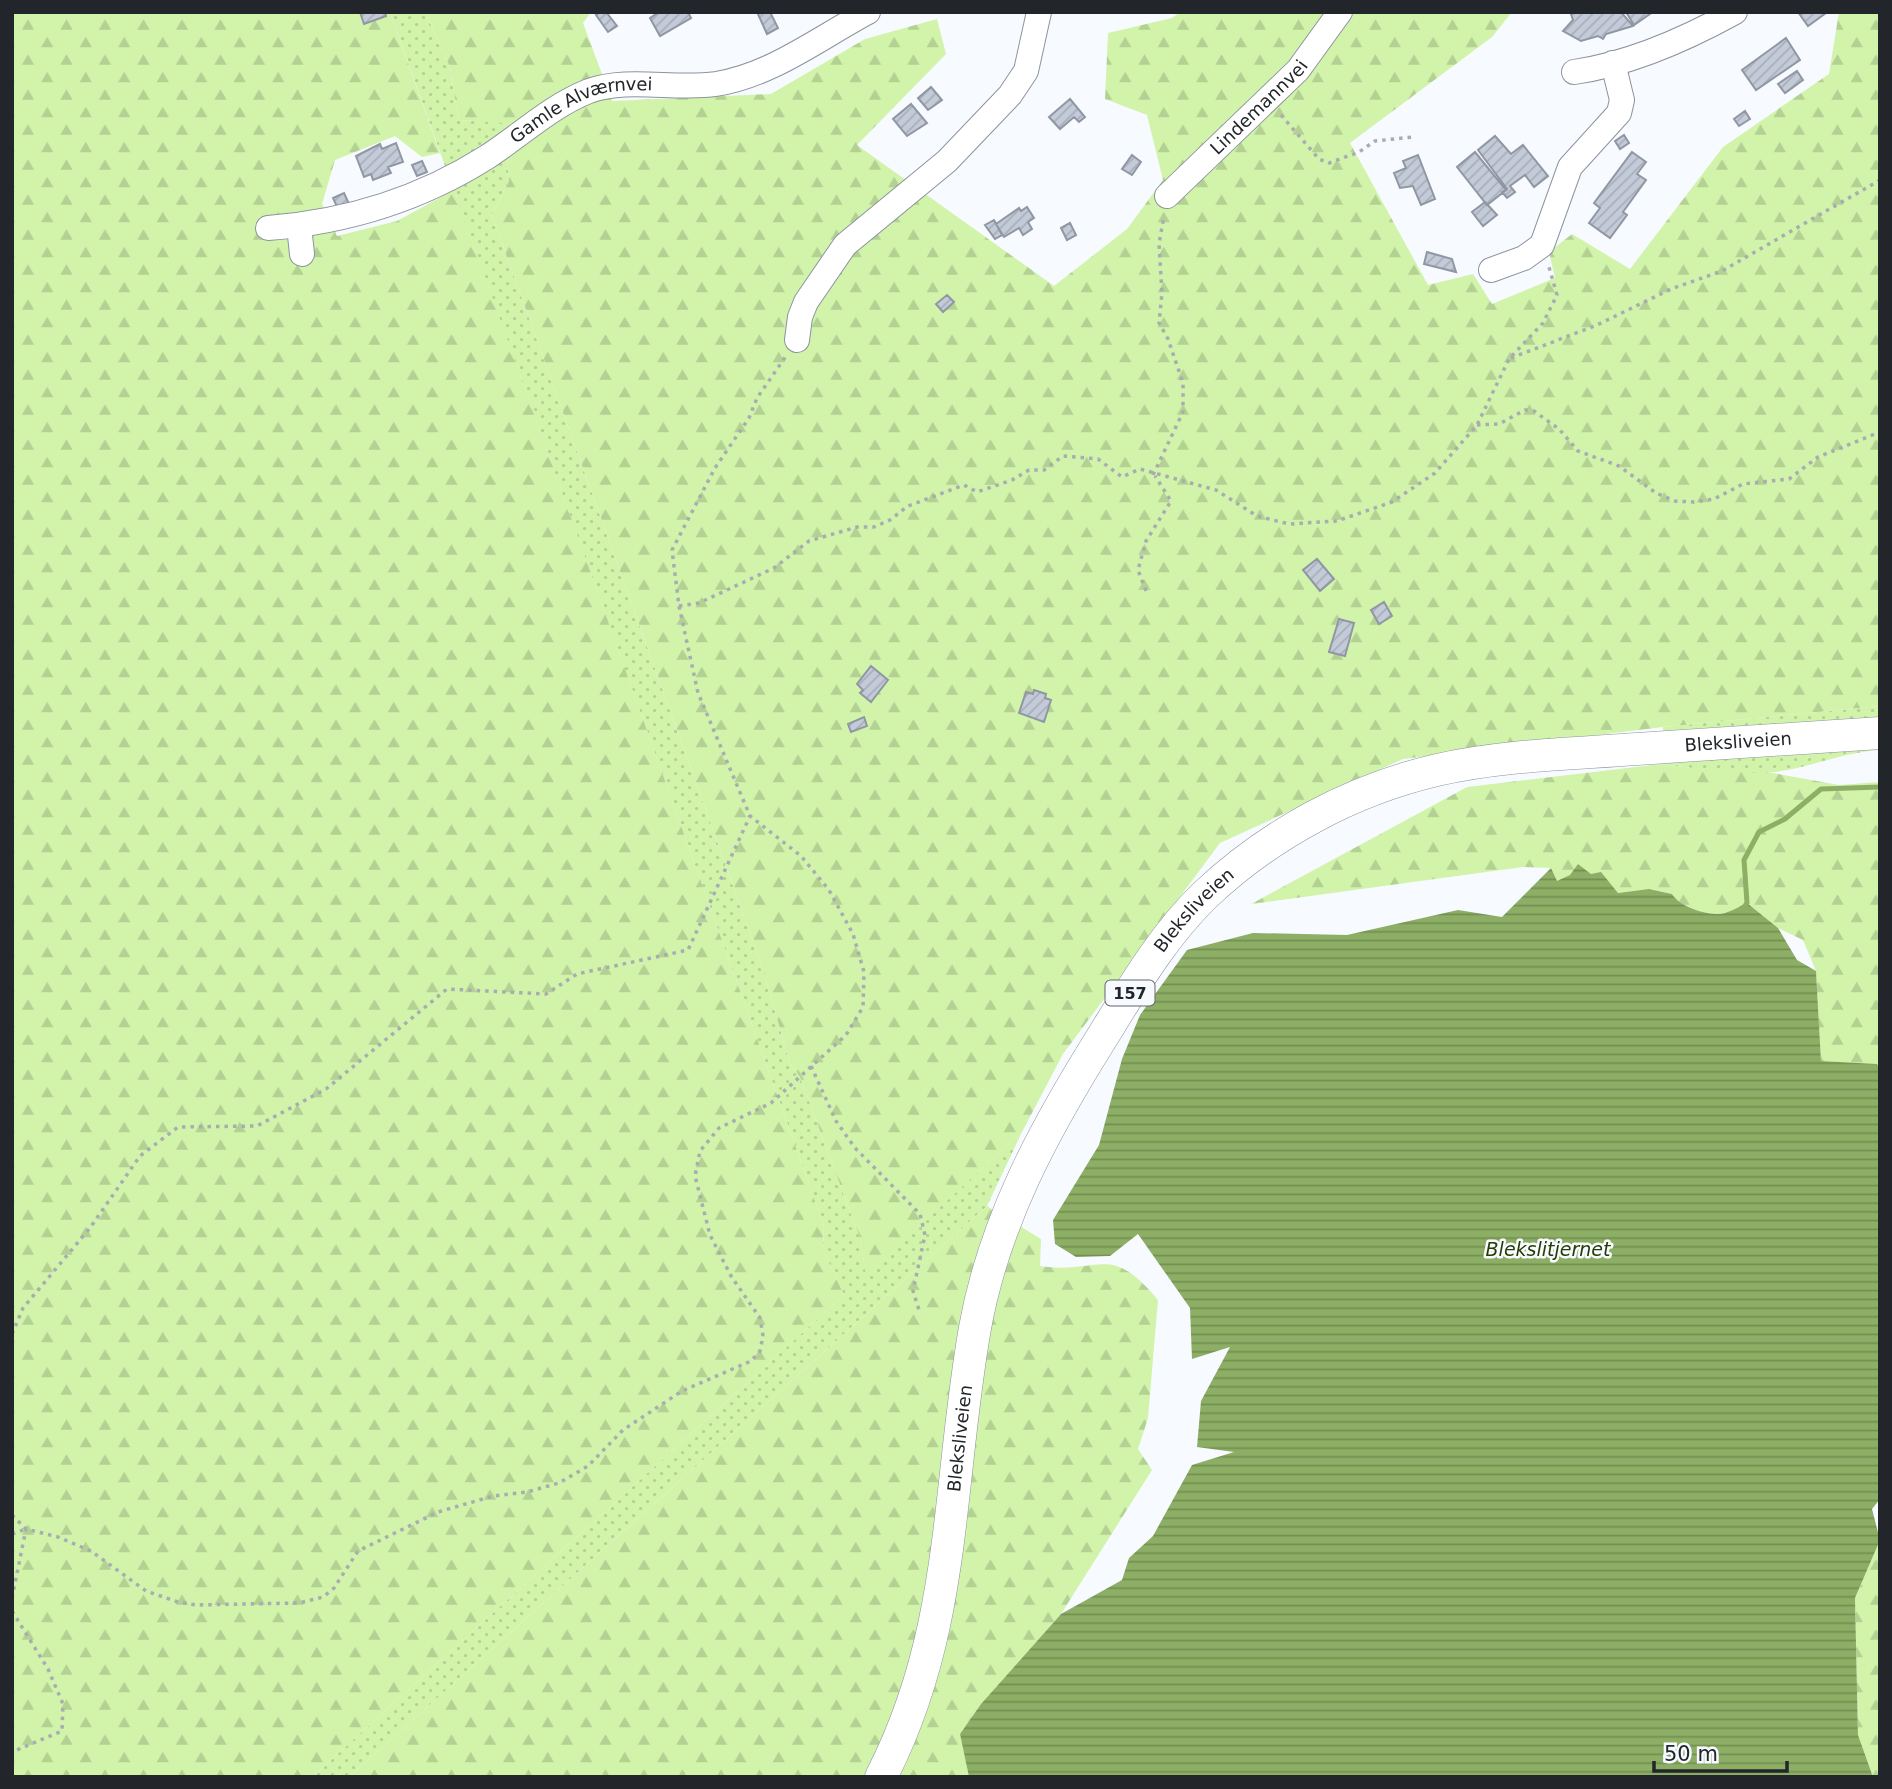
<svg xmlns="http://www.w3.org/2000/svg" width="1892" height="1789" viewBox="0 0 1892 1789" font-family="'DejaVu Sans',sans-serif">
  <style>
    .grass { fill: url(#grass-dots) }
    .forest { fill: url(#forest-firs) }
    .water { fill: url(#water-rules) }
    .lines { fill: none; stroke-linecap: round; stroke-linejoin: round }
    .stream { stroke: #8daf65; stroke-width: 5 }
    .building { fill: url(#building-hatch); stroke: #9097a3; stroke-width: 2 }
    .minor-casing { stroke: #8c939f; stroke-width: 26 }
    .major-casing { stroke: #8c939f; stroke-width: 33 }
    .path { stroke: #a9acb1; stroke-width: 3.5; stroke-dasharray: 3.5 5; stroke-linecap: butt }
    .minor { stroke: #fff; stroke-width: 24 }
    .major { stroke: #fff; stroke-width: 32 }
    .labels { text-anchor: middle; stroke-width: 5; stroke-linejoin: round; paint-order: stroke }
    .shield { fill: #f7faff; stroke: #62656a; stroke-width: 2 }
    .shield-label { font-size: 16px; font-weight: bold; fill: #22252a }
    .street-label { font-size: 18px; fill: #22252a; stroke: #f7faff }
    .water-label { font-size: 19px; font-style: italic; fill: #273c04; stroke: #f7faff }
  </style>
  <defs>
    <pattern id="grass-dots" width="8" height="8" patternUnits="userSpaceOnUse" patternTransform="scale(1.75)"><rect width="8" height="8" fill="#d1f4aa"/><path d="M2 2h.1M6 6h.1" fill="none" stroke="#b3d192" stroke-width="1.8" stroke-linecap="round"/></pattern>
    <pattern id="forest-firs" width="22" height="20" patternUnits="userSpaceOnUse" patternTransform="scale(1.75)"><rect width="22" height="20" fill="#d1f4aa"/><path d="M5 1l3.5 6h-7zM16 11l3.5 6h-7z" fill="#b3d192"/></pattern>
    <pattern id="water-rules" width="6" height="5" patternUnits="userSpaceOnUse" patternTransform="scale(1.75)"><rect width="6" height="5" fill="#8daf65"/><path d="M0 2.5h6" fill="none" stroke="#738e53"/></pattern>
    <pattern id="building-hatch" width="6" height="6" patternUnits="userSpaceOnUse" patternTransform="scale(1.75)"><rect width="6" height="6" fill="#c4cbd8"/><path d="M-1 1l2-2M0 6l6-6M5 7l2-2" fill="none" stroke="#a8aeba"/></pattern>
  </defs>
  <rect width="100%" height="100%" fill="#f7faff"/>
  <path class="grass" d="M 390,12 L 425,12 L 449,65 L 459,120 L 505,122 L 509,181 L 492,215 L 763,969 L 790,1064 L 800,1077 L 860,1238 L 866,1274 L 1022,1132 L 987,1206 L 349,1777 L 312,1777 L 844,1295 L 823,1250 L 824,1226 Z
    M 1880,706 L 1880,750 C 1843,752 1810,768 1774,772 C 1737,777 1697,768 1661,764 L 1663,727 Z"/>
  <path class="forest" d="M 12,12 L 390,12 L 440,153 L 422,157 L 395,136 L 335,160 L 322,204 L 337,236 L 397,221 L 454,190 L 824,1226 L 823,1250 L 844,1295 L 312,1777 L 12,1777 Z
    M 425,12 L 591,12 L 583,23 L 612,101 L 771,94 L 865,39 L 937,19 L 946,54 L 857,145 L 1054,286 L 1127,229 L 1163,180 L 1147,115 L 1105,99 L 1108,33 L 1172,18 L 1180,12 L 1512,12 L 1492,37 L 1350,143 L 1428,285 L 1473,274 L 1492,304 L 1555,278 L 1549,252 L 1572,234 L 1630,269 L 1723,147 L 1829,74 L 1839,12 L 1880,12 L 1880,706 L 1663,727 L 1403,759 L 1220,843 L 1063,1054 L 1022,1132 L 866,1275 L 860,1238 L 800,1077 L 790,1064 L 763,969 L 492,215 L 509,181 L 505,123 L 459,120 L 449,65 Z
    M 1661,764 L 1727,772 L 1773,773 L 1839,785 L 1880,782 L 1880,1069 L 1877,1064 L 1821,1061 L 1816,971 L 1803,940 L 1778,928 L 1747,903 C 1740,906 1732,911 1725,913 C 1709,917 1680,907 1672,894 L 1649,889 L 1618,893 L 1601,873 L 1591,874 L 1584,869 L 1557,882 L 1551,868 L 1523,867 L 1251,904 L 1467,787 Z
    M 987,1206 L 1041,1239 L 1040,1266 C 1101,1275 1109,1241 1158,1300 L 1148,1418 L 1138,1449 L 1152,1470 L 1061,1614 L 981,1704 L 960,1734 L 969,1777 L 349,1777 Z
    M 1880,1540 L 1880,1777 L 1873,1777 L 1858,1735 L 1855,1598 Z"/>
  <path class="water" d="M 1578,864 L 1591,874 L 1601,872 L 1618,893 L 1649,889 L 1672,894 C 1680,907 1709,917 1725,913 C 1732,911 1740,906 1747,903 L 1778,928 L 1797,960 L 1816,971 L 1821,1061 L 1877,1064 L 1880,1069 L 1880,1499 L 1872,1509 L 1880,1540 L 1855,1598 L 1858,1735 L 1873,1777 L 969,1777 L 960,1734 L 981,1704 L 1061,1614 L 1122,1580 L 1129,1558 L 1153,1536 L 1192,1465 L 1234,1452 L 1197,1447 L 1201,1401 L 1230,1347 L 1192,1359 L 1190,1308 L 1138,1234 L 1110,1256 L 1076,1257 L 1055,1244 L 1053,1220 L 1099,1145 L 1122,1059 L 1140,1015 L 1187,950 L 1253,933 L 1347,935 L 1458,910 L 1502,917 L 1551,868 L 1557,881 L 1570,875 Z"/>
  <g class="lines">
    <path class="stream" d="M 1743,909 L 1747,903 L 1744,860 L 1759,832 L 1785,819 L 1821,789 L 1880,787"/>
  </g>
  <path class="building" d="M 360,12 L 385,12 L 386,16 L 364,24 Z
    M 600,12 L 606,12 L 617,26 L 608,32 L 596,15 Z
    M 659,12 L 688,12 L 691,18 L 660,36 L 650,18 Z
    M 757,12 L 770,12 L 778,28 L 767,34 Z
    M 1579,12 L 1621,12 L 1633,26 L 1606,34 L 1603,39 L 1598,36 L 1581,41 L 1563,31 L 1573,20 L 1571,14 Z
    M 1626,12 L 1649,12 L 1650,14 L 1634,25 Z
    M 1798,12 L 1826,12 L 1826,13 L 1808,26 Z
    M 1786,38 L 1800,60 L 1756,90 L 1742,70 Z
    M 1797,71 L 1803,80 L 1785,93 L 1778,84 Z
    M 931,87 L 942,100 L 928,110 L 918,98 Z
    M 1070,99 L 1085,117 L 1079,122 L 1074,117 L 1060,129 L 1049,117 Z
    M 911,104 L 927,123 L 907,136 L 893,119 Z
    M 1745,111 L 1750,119 L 1739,126 L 1734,119 Z
    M 1624,135 L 1629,143 L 1620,149 L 1615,141 Z
    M 1495,136 L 1511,154 L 1523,145 L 1548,176 L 1534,187 L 1525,175 L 1510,186 L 1515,192 L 1507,198 L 1502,192 L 1507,189 L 1478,150 Z
    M 396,143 L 403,162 L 388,167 L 391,173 L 373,180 L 371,174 L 364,177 L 356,156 L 380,144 L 382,149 Z
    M 1475,152 L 1506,190 L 1487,205 L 1457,167 Z
    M 1632,152 L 1646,162 L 1637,174 L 1646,180 L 1623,212 L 1627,215 L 1610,238 L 1589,223 L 1600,208 L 1594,203 Z
    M 1132,155 L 1141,162 L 1132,175 L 1122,169 Z
    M 1418,155 L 1435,199 L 1421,205 L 1413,186 L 1400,188 L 1394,173 L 1406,168 L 1403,161 Z
    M 422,161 L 427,172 L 417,176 L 412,165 Z
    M 344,193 L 349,204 L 338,209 L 333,198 Z
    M 1485,202 L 1497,215 L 1483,226 L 1472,212 Z
    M 1027,207 L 1034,218 L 1028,222 L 1032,229 L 1023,235 L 1019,228 L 1004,237 L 996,224 L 1019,208 L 1021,211 Z
    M 994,220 L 1002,235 L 995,239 L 985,225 Z
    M 1070,223 L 1076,235 L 1067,240 L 1061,228 Z
    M 1427,252 L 1452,259 L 1456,272 L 1424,264 Z
    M 947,295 L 954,302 L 943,312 L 936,304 Z
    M 1317,559 L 1334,579 L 1320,591 L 1303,570 Z
    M 1384,602 L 1392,616 L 1379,624 L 1371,610 Z
    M 1339,619 L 1354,623 L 1345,656 L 1329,652 Z
    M 871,666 L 888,680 L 871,702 L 860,693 L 863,690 L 857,684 Z
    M 1034,690 L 1046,694 L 1045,698 L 1051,700 L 1044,722 L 1019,713 L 1026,692 L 1033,694 Z
    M 864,717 L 867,726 L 851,732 L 848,724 Z"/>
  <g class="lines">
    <defs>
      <g id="minor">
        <path d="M 1574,72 C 1630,64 1686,39 1735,12"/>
        <path id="s1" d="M 1167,196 L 1298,70 L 1340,12"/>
        <path d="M 299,226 L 302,254"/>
        <path id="s2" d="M 268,228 C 348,222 419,200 487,157 C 521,135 551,106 589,91 C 627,77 675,90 716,84 C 772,75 819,38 868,12"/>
        <path d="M 1491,270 L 1524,258 L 1542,245 L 1570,167 L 1619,113 L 1622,100 L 1613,63"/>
        <path d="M 797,340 L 800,317 L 806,302 L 845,245 L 947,161 L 1010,95 L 1026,71 L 1039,12"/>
      </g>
      <g id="major">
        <path id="s3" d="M 881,1777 C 957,1630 947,1485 975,1328 C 994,1222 1044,1130 1101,1039 C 1132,989 1162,937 1204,896 C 1268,835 1351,790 1437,770 C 1502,755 1571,754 1637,749 C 1718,743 1799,738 1880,733"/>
      </g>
    </defs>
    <use href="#minor" class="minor-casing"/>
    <use href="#major" class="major-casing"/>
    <path class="path" d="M 1281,115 L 1319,159 L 1329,163 L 1359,152 L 1375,141 L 1413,137
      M 1511,358 L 1597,325 L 1671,289 L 1722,271 L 1880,180
      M 1477,425 L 1499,424 L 1525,410 L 1534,411 L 1559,429 L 1578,451 L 1619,466 L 1656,493 L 1675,501 L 1694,502 L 1714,499 L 1743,484 L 1789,479 L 1818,457 L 1880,432
      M 1153,475 L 1183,412 L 1183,383 L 1168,339 L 1159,323 L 1162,293 L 1159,244 L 1164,216
      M 1146,591 L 1138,570 L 1146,541 L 1171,501 L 1155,476
      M 679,606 L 699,603 L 774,568 L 809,541 L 857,527 L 874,527 L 890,520 L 908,506 L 964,485 L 977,492 L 1012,480 L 1029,470 L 1044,470 L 1063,456 L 1098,459 L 1122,477 L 1140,469 L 1216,490 L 1257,516 L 1289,524 L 1337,521 L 1392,502 L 1435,473 L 1477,425 L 1509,359 L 1543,323 L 1557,295 L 1549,267
      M 811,1066 L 836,1121 L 855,1148 L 920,1214 L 925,1235 L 913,1291 L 919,1310
      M 12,1334 L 23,1308 L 90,1228 L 140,1156 L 178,1127 L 257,1126 L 326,1089 L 447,989 L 546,994 L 577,974 L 688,950 L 750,816 L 698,693 L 679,606 L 672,550 L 715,468 L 749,418 L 757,398 L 786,356
      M 12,1515 L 26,1529 L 58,1537 L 91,1551 L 146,1591 L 178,1602 L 196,1605 L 299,1603 L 323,1597 L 334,1588 L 358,1551 L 438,1512 L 493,1496 L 527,1492 L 559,1483 L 588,1466 L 623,1430 L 682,1391 L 751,1361 L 760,1351 L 763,1336 L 760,1318 L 731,1276 L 710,1235 L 695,1176 L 700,1151 L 719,1128 L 771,1103 L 846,1035 L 863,1007 L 864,972 L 853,934 L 829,890 L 801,856 L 750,816
      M 12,1534 L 26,1529
      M 12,1598 L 26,1529
      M 12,1611 L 48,1669 L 63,1704 L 62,1731 L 12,1752"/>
    <use href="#minor" class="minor"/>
    <use href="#major" class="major"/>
  </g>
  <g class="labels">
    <rect class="shield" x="1105.5" y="980.5" width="49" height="25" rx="5"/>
    <g class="shield-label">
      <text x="1130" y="999">157</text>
    </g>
    <g class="street-label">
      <text dy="6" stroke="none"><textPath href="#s1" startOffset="128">Lindemannvei</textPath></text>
      <text dy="6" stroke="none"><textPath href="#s2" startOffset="341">Gamle Alværnvei</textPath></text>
      <text dy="6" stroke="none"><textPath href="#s3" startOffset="1526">Bleksliveien</textPath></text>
      <text dy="6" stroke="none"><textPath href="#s3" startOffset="938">Bleksliveien</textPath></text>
      <text dy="6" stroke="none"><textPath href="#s3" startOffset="350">Bleksliveien</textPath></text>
    </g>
    <g class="water-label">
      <text x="1548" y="1256">Blekslitjernet</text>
    </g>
  </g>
  <rect width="1892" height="1789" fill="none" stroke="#22252a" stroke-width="28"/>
  <path d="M1654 1761v10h133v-10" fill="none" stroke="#22252a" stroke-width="3.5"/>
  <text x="1664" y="1761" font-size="21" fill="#22252a" stroke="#f7faff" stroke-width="5" paint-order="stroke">50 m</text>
</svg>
